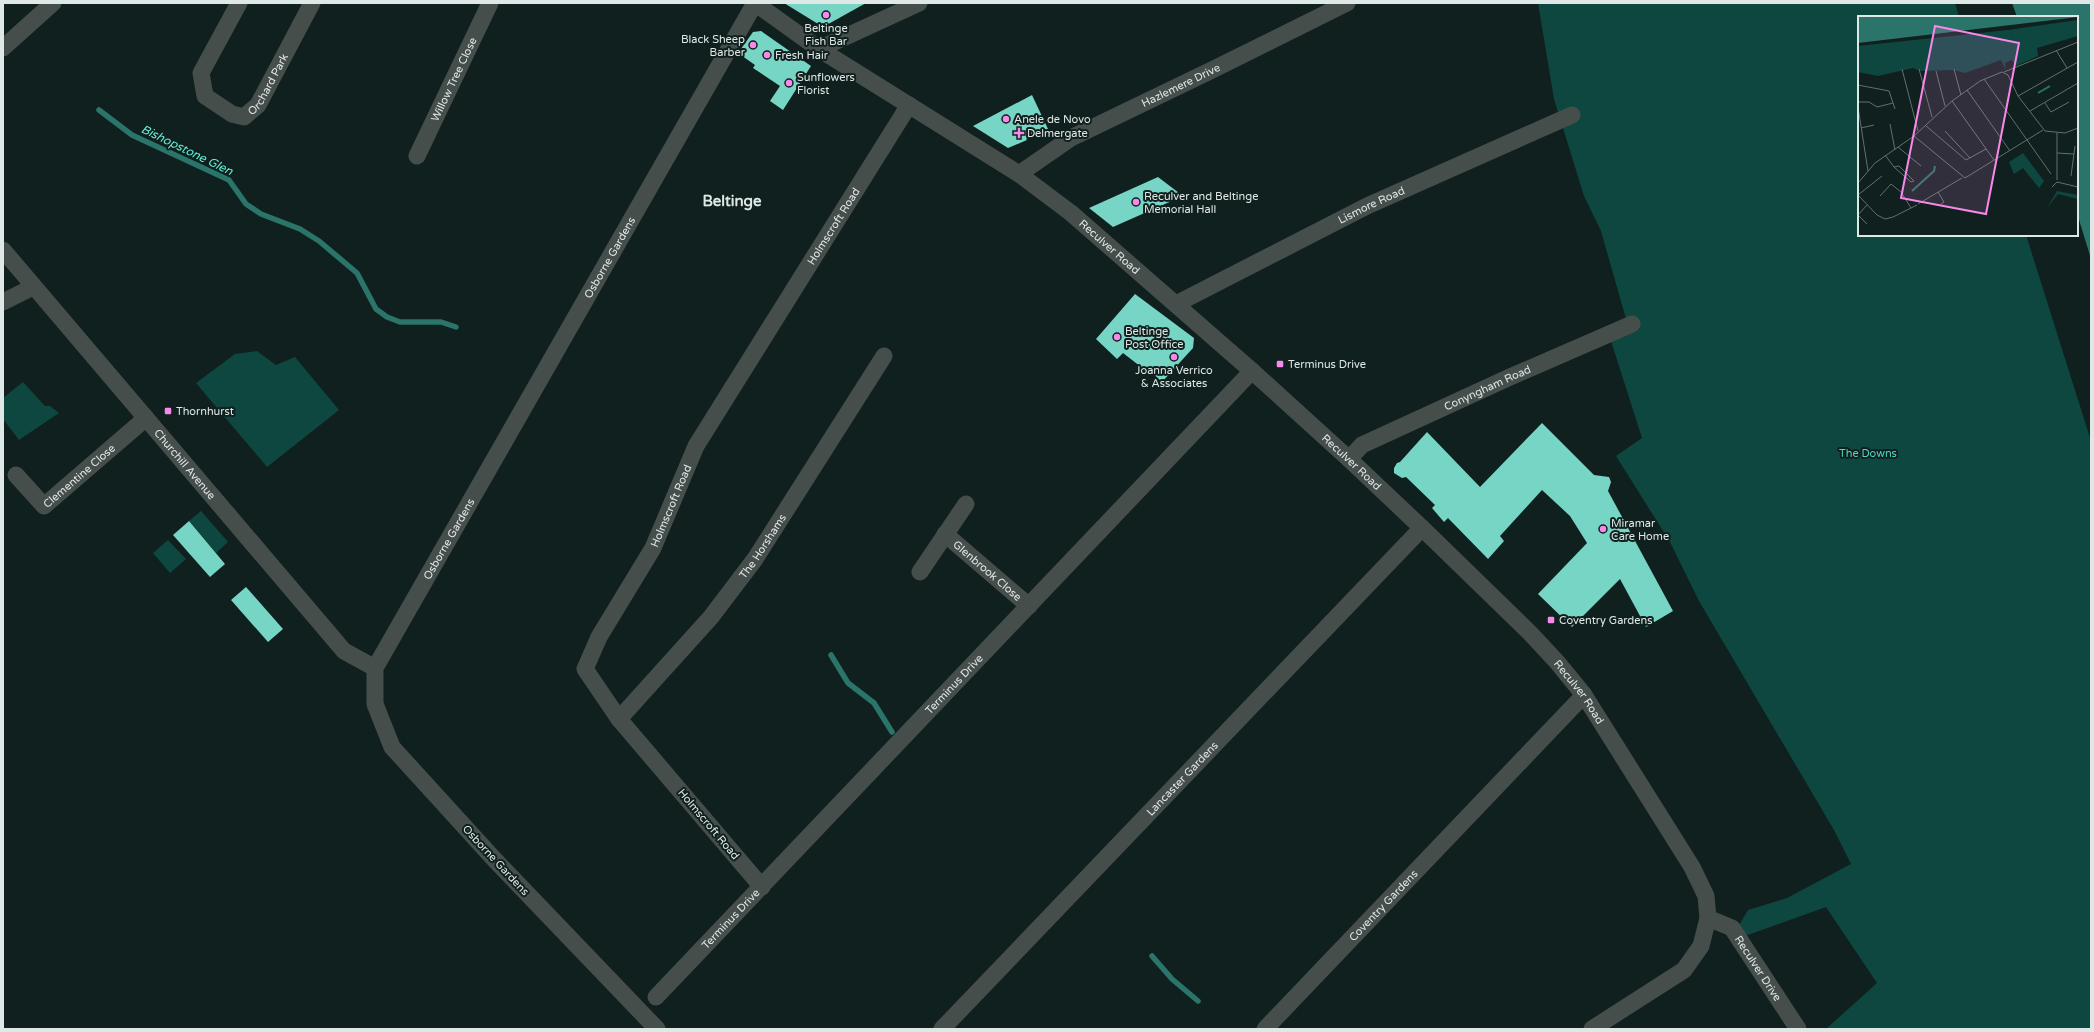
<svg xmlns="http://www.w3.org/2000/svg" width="2094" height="1032" viewBox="0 0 2094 1032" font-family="'Varela Round',sans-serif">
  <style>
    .green { fill: #0e4740 }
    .water { fill: #2a746a }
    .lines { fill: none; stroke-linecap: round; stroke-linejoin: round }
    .stream { stroke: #2a746a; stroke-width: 5.5 }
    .building { fill: #76d5c5 }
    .minor { stroke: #464e4c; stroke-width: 17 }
    .poi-dot { fill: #f888e9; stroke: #10201e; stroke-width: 1.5 }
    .labels { text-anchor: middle; stroke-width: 4; stroke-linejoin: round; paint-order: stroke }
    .poi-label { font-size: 11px; fill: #dee8e6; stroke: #10201e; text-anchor: start }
    .street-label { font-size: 11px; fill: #dee8e6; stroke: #10201e }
    .park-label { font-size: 11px; fill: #4bd9c5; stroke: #10201e }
    .water-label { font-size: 12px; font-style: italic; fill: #62ecd8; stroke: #10201e }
    .district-label { font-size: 15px; font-weight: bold; fill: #dee8e6; stroke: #10201e }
    .inset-river { fill: none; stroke: #2a746a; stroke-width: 2 }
    .inset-road { fill: none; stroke: #62706e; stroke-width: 1 }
    .view { fill: #f888e9; fill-opacity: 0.15; stroke: #f888e9; stroke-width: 2 }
    .inset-edge { fill: none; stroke: #dee8e6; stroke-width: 2 }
  </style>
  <rect width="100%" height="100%" fill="#10201e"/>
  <path class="green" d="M 1538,3 L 1955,3 L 1959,17 L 1859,17 L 1859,235 L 2026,235 L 2091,441 L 2091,1029 L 1826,1029 L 1877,983 L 1826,907 L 1742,937 L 1738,927 L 1748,910 L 1787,898 L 1851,864 L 1834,830 L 1699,601 L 1670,542 L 1616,456 L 1642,438 L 1611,341 L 1630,333 L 1601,231 L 1584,196 L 1554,99 Z
    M 257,351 L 276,365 L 295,357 L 339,410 L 267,467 L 196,383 L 235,354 Z
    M 23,382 L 45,406 L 50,406 L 59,413 L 19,440 L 3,419 L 3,398 Z
    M 201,511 L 228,542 L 216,553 L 189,521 Z
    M 168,540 L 186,559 L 170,573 L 153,553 Z"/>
  <path class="water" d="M 2012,3 L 2091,3 L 2091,259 L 2077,213 L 2077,17 L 2017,17 Z"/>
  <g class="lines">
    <path class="stream" d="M 99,110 L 132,135 L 229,180 L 246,204 L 261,214 L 300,229 L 319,241 L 357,273 L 376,309 L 387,317 L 400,322 L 441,322 L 456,327
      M 831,655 L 848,683 L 874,703 L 892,732
      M 1152,956 L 1172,979 L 1198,1001"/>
  </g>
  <path class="building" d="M 784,3 L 866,3 L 823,27 Z
    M 761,31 L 811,66 L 783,110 L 770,101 L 780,86 L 753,68 L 755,65 L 738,53 L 753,32 Z
    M 1032,95 L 1048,129 L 1026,139 L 1027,140 L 1008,148 L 973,126 Z
    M 1158,177 L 1183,196 L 1113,227 L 1089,208 Z
    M 1135,294 L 1194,338 L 1193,348 L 1162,382 L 1147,368 L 1145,370 L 1123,353 L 1117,359 L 1096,339 Z
    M 1542,423 L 1594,475 L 1609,477 L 1611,482 L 1608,491 L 1673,611 L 1646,627 L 1620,579 L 1572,627 L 1538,594 L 1587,543 L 1570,516 L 1542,490 L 1500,536 L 1504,541 L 1488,559 L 1448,518 L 1444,522 L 1432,508 L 1435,505 L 1406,477 L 1402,478 L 1394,473 L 1394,468 L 1397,463 L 1400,462 L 1427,432 L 1480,487 Z
    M 189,521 L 225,564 L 210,577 L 173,535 Z
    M 246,587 L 283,629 L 268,642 L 231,600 Z"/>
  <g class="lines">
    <g class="minor">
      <path id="s1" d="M 239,3 L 201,73 L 205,96 L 232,114 L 244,117 L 258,105 L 312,3"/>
      <path d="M 3,48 L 53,3"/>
      <path d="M 819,49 L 919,3"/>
      <path id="s2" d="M 417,156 L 490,3"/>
      <path id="s3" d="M 1019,174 L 1071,138 L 1212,70 L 1347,3"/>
      <path id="s4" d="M 3,250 L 344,651 L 375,668"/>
      <path d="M 3,302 L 33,287"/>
      <path id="s5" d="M 1176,304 L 1367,206 L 1572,115"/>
      <path id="s6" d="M 1349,459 L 1362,445 L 1510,377 L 1632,324"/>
      <path id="s7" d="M 16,475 L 44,506 L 146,418"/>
      <path id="s8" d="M 945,534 L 1029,606"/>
      <path d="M 920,572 L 966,504"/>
      <path id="s9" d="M 619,719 L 711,617 L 755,559 L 884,356"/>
      <path id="s10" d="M 762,887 L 619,719 L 585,669 L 599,637 L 653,548 L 696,446 L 909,105"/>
      <path id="s11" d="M 1708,918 L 1732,928 L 1798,1029"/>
      <path id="s12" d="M 656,997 L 1252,371"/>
      <path id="s13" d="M 657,1029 L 494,859 L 392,747 L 375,704 L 375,668 L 755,3 L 819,49 L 1019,174 L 1071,213 L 1252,371 L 1349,459 L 1422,528 L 1530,633 L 1557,662 L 1584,695 L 1692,867 L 1706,896 L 1708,918 L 1701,946 L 1684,970 L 1592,1029"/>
      <path id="s14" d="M 942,1029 L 1422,528"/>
      <path id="s15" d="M 1265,1029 L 1584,695"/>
    </g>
  </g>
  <g class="poi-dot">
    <circle cx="826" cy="15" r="4"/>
    <circle cx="753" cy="45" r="4"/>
    <circle cx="767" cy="55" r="4"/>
    <circle cx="789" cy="83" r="4"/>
    <circle cx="1006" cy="119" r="4"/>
    <path d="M1017 127h4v4h4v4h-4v4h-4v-4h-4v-4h4z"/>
    <circle cx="1136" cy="202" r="4"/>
    <circle cx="1117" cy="337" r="4"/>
    <circle cx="1174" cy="357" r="4"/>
    <rect x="1276" y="360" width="8" height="8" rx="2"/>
    <rect x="164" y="407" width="8" height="8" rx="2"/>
    <circle cx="1603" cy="529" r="4"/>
    <rect x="1547" y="616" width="8" height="8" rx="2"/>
  </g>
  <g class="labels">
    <g class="poi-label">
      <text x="826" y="32" text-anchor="middle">Beltinge<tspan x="826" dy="13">Fish Bar</tspan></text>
      <text x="745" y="43" text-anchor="end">Black Sheep<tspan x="745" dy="13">Barber</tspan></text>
      <text x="775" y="59">Fresh Hair</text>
      <text x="797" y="81">Sunflowers<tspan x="797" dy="13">Florist</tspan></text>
      <text x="1014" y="123">Anele de Novo</text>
      <text x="1027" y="137">Delmergate</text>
      <text x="1144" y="200">Reculver and Beltinge<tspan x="1144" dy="13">Memorial Hall</tspan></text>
      <text x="1125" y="335">Beltinge<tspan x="1125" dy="13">Post Office</tspan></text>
      <text x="1288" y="368">Terminus Drive</text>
      <text x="1174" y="374" text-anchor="middle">Joanna Verrico<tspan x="1174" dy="13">&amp; Associates</tspan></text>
      <text x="176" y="415">Thornhurst</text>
      <text x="1611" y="527">Miramar<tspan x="1611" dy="13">Care Home</tspan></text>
      <text x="1559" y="624">Coventry Gardens</text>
    </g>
    <g class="street-label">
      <text dy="4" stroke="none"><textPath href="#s2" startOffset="85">Willow Tree Close</textPath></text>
      <text dy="4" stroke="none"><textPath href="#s1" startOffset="189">Orchard Park</textPath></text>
      <text dy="4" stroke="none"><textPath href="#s3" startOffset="185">Hazlemere Drive</textPath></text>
      <text dy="4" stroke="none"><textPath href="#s5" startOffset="219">Lismore Road</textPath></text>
      <text dy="4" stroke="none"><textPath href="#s10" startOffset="790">Holmscroft Road</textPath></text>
      <text dy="4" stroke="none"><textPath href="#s13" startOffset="1666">Reculver Road</textPath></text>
      <text dy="4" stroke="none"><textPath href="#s13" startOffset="942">Osborne Gardens</textPath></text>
      <text dy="4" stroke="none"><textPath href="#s6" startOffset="157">Conyngham Road</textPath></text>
      <text dy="4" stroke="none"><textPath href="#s13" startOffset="1990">Reculver Road</textPath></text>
      <text dy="4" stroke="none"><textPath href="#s4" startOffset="281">Churchill Avenue</textPath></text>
      <text dy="4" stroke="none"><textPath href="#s7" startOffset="88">Clementine Close</textPath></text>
      <text dy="4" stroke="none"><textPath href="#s10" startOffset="466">Holmscroft Road</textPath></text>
      <text dy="4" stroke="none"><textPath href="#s13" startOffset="618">Osborne Gardens</textPath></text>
      <text dy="4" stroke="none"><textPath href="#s9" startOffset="225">The Horshams</textPath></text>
      <text dy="4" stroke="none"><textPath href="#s8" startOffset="56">Glenbrook Close</textPath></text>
      <text dy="4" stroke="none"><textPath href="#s12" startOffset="432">Terminus Drive</textPath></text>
      <text dy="4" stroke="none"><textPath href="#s13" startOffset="2314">Reculver Road</textPath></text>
      <text dy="4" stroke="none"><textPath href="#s14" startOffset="347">Lancaster Gardens</textPath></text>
      <text transform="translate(709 824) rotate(50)" y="4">Holmscroft Road</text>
      <text transform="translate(496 860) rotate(47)" y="4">Osborne Gardens</text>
      <text dy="4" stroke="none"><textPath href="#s15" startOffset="171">Coventry Gardens</textPath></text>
      <text dy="4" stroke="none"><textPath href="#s12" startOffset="108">Terminus Drive</textPath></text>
      <text dy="4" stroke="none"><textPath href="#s11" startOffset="74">Reculver Drive</textPath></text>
    </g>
    <g class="park-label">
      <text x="1868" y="457">The Downs</text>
    </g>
    <g class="water-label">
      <text transform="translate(187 150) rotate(26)" y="4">Bishopstone Glen</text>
    </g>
    <g class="district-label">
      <text x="732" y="206">Beltinge</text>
    </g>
  </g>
  <g transform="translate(1858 16)">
    <rect width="220" height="220" fill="#10201e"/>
    <path d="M 220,4 L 220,20 L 179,32 L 180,40 L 158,50 L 154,44 L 147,47 L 148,54 L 143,44 L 107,57 L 96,54 L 63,55 L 55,52 L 20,60 L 0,56 L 0,30 L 150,14 ZM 165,137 L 186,165 L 181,172 L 165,152 L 156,158 L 151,146 ZM 199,175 L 220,179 L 220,183 L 200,178 L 189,192 Z" fill="#0e4740"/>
    <path d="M 0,0 L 220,0 L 220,1 L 0,27 Z" fill="#2a746a"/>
    <path class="inset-river" d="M 180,77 L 192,70M 54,175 L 76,155 L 77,150"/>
    <path class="inset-road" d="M 198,34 L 209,52M 44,53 L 60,115M 61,53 L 74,101M 96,53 L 103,79M 78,55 L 87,90M 146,56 L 220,26M 126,63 L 193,158M 0,69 L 31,75 L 37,93M 109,74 L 152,135M 160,80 L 220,46M 94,85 L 136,144M 0,86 L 11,86 L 19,91 L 35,87M 187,87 L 193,96 L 211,86M 0,91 L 10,155M 172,95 L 220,67M 32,108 L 37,134M 67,109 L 108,144 L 128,133M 3,112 L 16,109M 87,115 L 112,142M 56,120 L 107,162 L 185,114M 40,131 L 63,150M 199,137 L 216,138M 27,139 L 36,151 L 41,150 L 56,165 L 53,166 L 36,151M 213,160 L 217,130M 199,164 L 199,117M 0,167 L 17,147 L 56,120 L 94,85 L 122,65 L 144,56 L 150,59 L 160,80 L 187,115 L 207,117 L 220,112M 194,171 L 199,166 L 220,171M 80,176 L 86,186 L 83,188M 0,179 L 19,199 L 27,203 L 35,201 L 59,189M 0,179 L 24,160M 22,180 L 33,168 L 43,176 L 53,192M 60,188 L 104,162M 9,208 L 0,199 L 9,189"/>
    <path class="view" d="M 77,10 L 161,27 L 128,198 L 43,182 Z"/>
    <rect width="220" height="220" class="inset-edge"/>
  </g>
  <rect width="2094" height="1032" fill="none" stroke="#dee8e6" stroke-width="8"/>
</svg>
